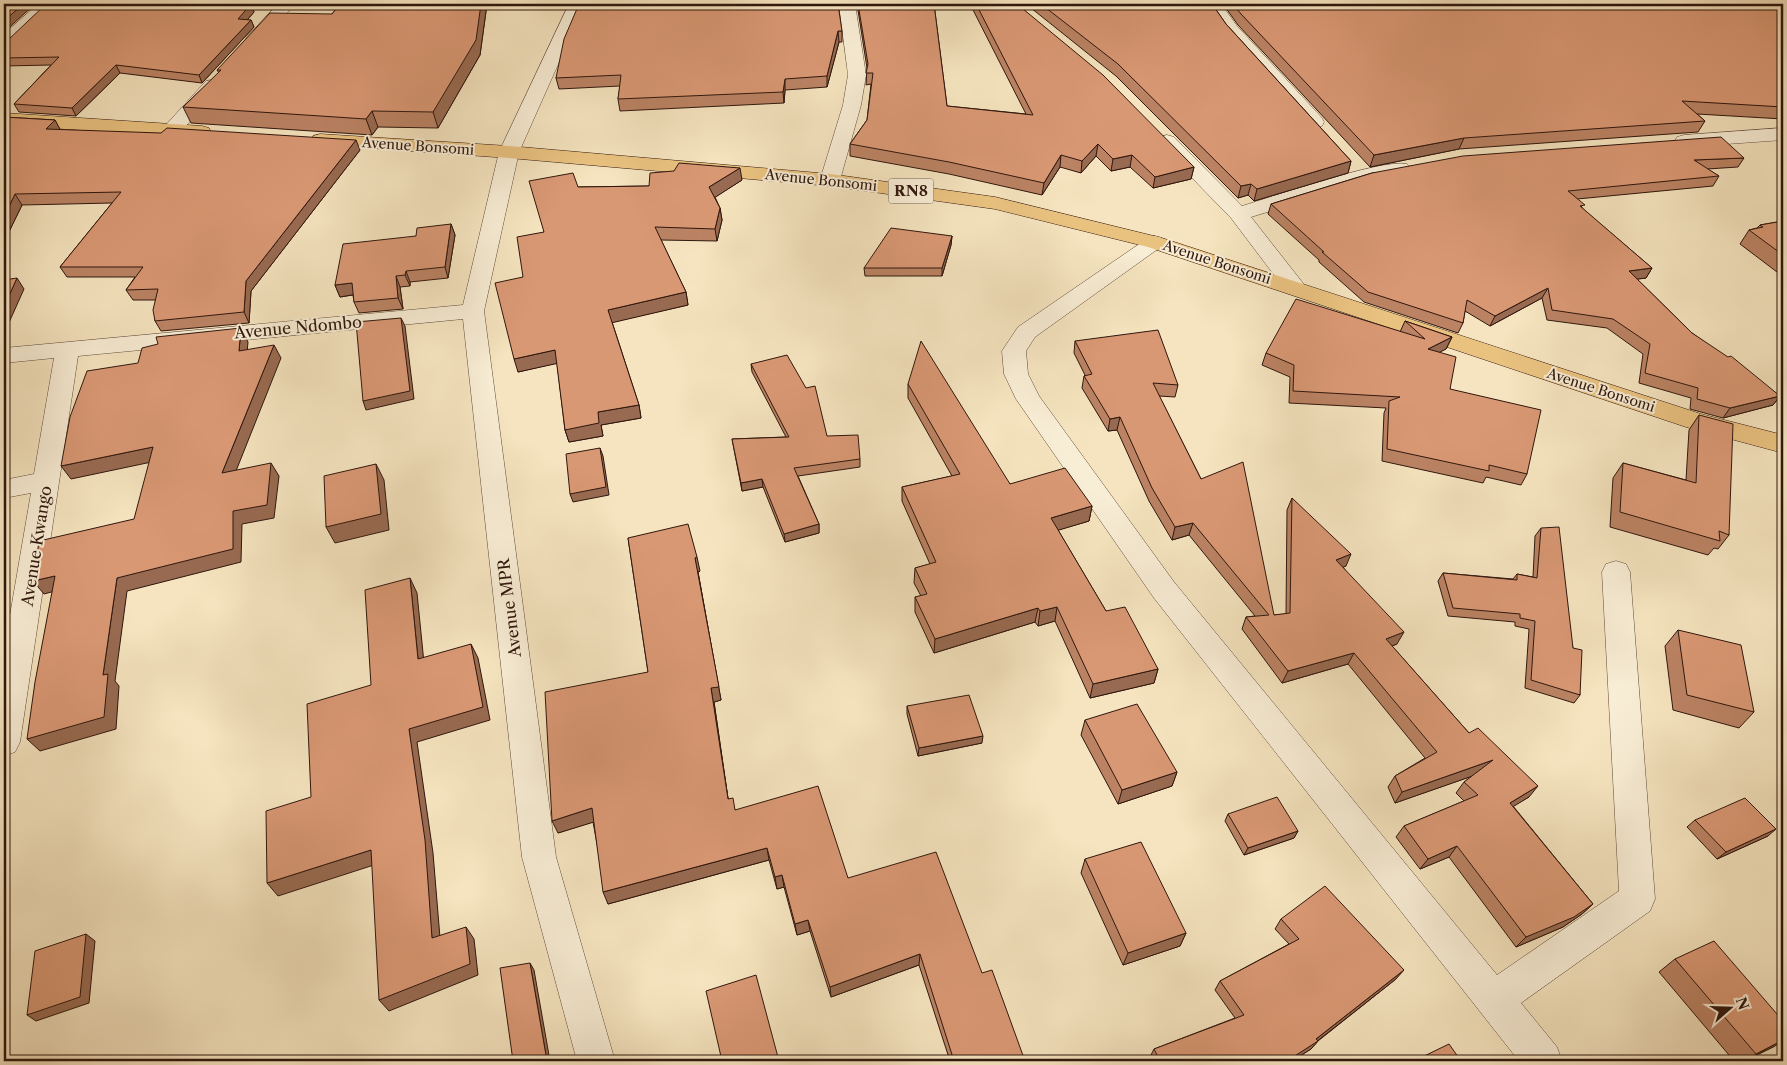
<svg xmlns="http://www.w3.org/2000/svg" width="1787" height="1065" viewBox="0 0 1787 1065" font-family="'Libre Caslon Text',serif">
  <style>
    .lines { fill: none; stroke-linecap: round; stroke-linejoin: round }
    .minor-casing { stroke: #604a3a; stroke-width: 1 }
    .major-casing { stroke: #2f160d; stroke-width: 1 }
    .minor { fill: #f8edd5; fill-rule: evenodd }
    .major { fill: #eac280; fill-rule: evenodd }
    .wall { fill: #bb8364; stroke: #2f160d }
    .shaded-wall { fill: #986a51; stroke: #2f160d }
    .building { fill: #d99874; stroke: #2f160d }
    .labels { text-anchor: middle; stroke-width: 4; stroke-linejoin: round; paint-order: stroke }
    .far-street-label { font-size: 14px; fill: #2f160d; stroke: #f8edd5 }
    .shield { fill: #f8edd5; stroke: #6b5649; stroke-width: 1 }
    .shield-label { font-size: 15px; font-weight: bold; fill: #2f160d }
    .street-label { font-size: 16px; fill: #2f160d; stroke: #f8edd5 }
  </style>
  <rect width="100%" height="100%" fill="#f5e4bf"/>
  <filter id="stains"><feTurbulence type="fractalNoise" baseFrequency=".004" numOctaves="4"/><feColorMatrix values="0 0 0 0 .2 0 0 0 0 .09 0 0 0 0 .02 0 0 0 .5 -.17"/></filter>
  <radialGradient id="worn" r=".72"><stop offset=".6" stop-color="#630" stop-opacity="0"/><stop offset="1" stop-color="#630" stop-opacity=".3"/></radialGradient>
  <g class="lines">
    <defs>
      <path id="minor" d="M 38,4 L 55,4 L 10,47 L 4,48 L 4,34 Z
        M 278,4 L 295,4 L 259,45 L 247,45 L 245,41 L 247,37 Z
        M 569,4 L 585,4 L 519,152 L 484,311 L 556,857 L 615,1061 L 577,1061 L 522,857 L 463,319 L 78,356 L 20,742 L 15,752 L 4,756 L 4,650 L 31,493 L 4,498 L 4,480 L 34,474 L 54,358 L 4,363 L 4,348 L 463,305 L 499,152 Z
        M 839,4 L 855,4 L 866,75 L 861,105 L 840,180 L 837,184 L 823,184 L 820,180 L 843,105 L 848,75 Z
        M 1205,4 L 1221,4 L 1237,26 L 1322,118 L 1324,122 L 1322,126 L 1308,126 L 1225,34 Z
        M 212,80 L 218,81 L 221,85 L 218,89 L 178,135 L 164,135 L 162,131 L 164,127 L 206,81 Z
        M 1783,128 L 1783,140 L 1684,147 L 1677,145 L 1675,141 L 1677,137 L 1684,135 Z
        M 1167,135 L 1174,137 L 1242,206 C 1272,197 1383,158 1407,164 L 1410,168 L 1407,172 L 1369,181 L 1251,217 L 1306,287 L 1303,292 L 1295,294 L 1287,292 L 1231,218 L 1160,145 L 1158,141 L 1160,137 Z
        M 1155,236 L 1162,238 L 1166,242 L 1162,246 L 1035,337 L 1026,351 L 1028,374 L 1039,396 L 1174,582 L 1497,975 L 1619,891 L 1602,572 L 1606,564 L 1616,561 L 1626,564 L 1630,572 L 1655,899 L 1650,911 L 1521,1003 L 1557,1047 L 1562,1061 L 1519,1061 L 1154,598 L 1016,399 L 1004,374 L 1002,351 L 1018,327 L 1148,238 Z"/>
      <path id="major" d="M 4,113 L 202,126 L 209,128 L 211,132 L 209,136 L 202,138 L 4,125 Z
        M 320,134 L 509,146 L 830,174 L 995,197 L 1162,238 L 1701,414 L 1783,435 L 1783,453 L 1686,427 L 1148,247 L 995,209 L 830,186 L 509,158 L 313,144 L 311,140 L 313,136 Z"/>
    </defs>
    <use href="#minor" class="minor-casing"/>
    <use href="#major" class="major-casing"/>
    <use href="#minor" class="minor"/>
    <use href="#major" class="major"/>
  </g>
  <path class="wall" d="M 340,4 L 487,4 L 480,55 L 438,128 L 378,127 L 372,135 L 191,123 L 183,107 L 219,73 L 217,70 L 332,14 Z
    M 507,4 L 568,4 L 565,7 L 508,6 Z
    M 579,4 L 842,31 L 842,42 L 839,42 L 827,87 L 785,90 L 784,103 L 620,111 L 618,99 L 620,86 L 559,89 L 556,78 Z
    M 857,4 L 934,4 L 947,106 L 1026,114 L 970,4 L 1017,4 L 1194,167 L 1191,179 L 1153,188 L 1130,167 L 1111,171 L 1096,156 L 1081,173 L 1060,167 L 1042,195 L 949,174 L 850,156 L 850,144 L 867,120 L 871,84 L 866,85 L 867,68 Z
    M 1026,4 L 1212,4 L 1226,24 L 1351,161 L 1348,173 L 1254,201 L 1248,195 L 1238,198 L 1116,76 Z
    M 1223,4 L 1523,4 L 1527,6 L 1783,4 L 1783,119 L 1697,114 L 1705,121 L 1698,132 L 1459,149 L 1370,167 L 1238,25 Z
    M 252,6 L 254,12 L 247,20 L 251,20 L 254,27 L 202,83 L 120,73 L 76,116 L 19,112 L 14,104 L 51,65 L 4,66 L 4,41 Z
    M 4,117 L 55,120 L 60,130 L 360,150 L 251,291 L 249,323 L 161,331 L 155,321 L 156,300 L 133,300 L 126,290 L 135,277 L 67,277 L 60,267 L 112,203 L 22,205 L 4,242 Z
    M 1744,158 L 1738,167 L 1707,169 L 1719,176 L 1713,186 L 1577,199 L 1583,209 L 1652,268 L 1646,278 L 1637,279 L 1692,333 L 1780,396 L 1773,405 L 1723,418 L 1690,409 L 1691,398 L 1639,383 L 1643,354 L 1607,328 L 1547,320 L 1542,298 L 1490,326 L 1465,311 L 1463,323 L 1458,333 L 1364,302 L 1319,262 L 1319,260 L 1268,214 L 1271,204 L 1372,173 Z
    M 742,180 L 715,197 L 720,208 L 722,220 L 717,241 L 661,240 L 686,292 L 688,305 L 612,322 L 639,405 L 641,418 L 601,425 L 603,436 L 569,442 L 565,430 L 557,363 L 518,372 L 523,277 L 544,232 L 578,187 L 649,186 Z
    M 1783,221 L 1783,271 L 1777,272 L 1740,244 L 1749,230 L 1757,228 L 1760,225 Z
    M 451,224 L 455,235 L 448,278 L 410,282 L 410,286 L 400,287 L 403,309 L 359,313 L 354,302 L 353,295 L 340,297 L 335,285 L 416,236 Z
    M 952,236 L 951,245 L 942,276 L 865,276 L 864,268 Z
    M 1405,321 L 1452,337 L 1446,349 L 1439,352 L 1450,389 L 1527,474 L 1521,485 L 1486,477 L 1483,483 L 1382,461 L 1384,413 L 1386,408 L 1289,403 L 1290,377 L 1262,365 L 1266,353 L 1400,332 Z
    M 1075,341 L 1178,385 L 1175,397 L 1159,396 L 1201,479 L 1274,615 L 1286,614 L 1287,510 L 1292,498 L 1346,566 L 1343,567 L 1397,644 L 1392,646 L 1469,733 L 1529,797 L 1513,806 L 1593,904 L 1582,914 L 1563,927 L 1516,947 L 1449,857 L 1420,869 L 1396,837 L 1404,826 L 1464,801 L 1456,793 L 1464,782 L 1472,776 L 1395,803 L 1388,787 L 1395,776 L 1425,758 L 1348,664 L 1282,683 L 1242,629 L 1246,617 L 1255,616 L 1189,535 L 1172,540 L 1149,501 L 1117,430 L 1108,431 L 1082,388 L 1084,376 L 1085,375 L 1074,353 Z
    M 751,364 L 827,436 L 860,459 L 860,467 L 798,476 L 819,524 L 819,533 L 785,542 L 763,487 L 742,491 L 732,439 L 786,437 L 752,372 Z
    M 908,384 L 1010,484 L 1092,506 L 1089,521 L 1058,530 L 1106,611 L 1158,669 L 1154,683 L 1090,698 L 1055,621 L 1038,626 L 1035,622 L 934,653 L 915,612 L 915,597 L 921,596 L 914,583 L 915,568 L 930,564 L 902,501 L 902,487 L 952,476 L 908,398 Z
    M 1699,415 L 1729,535 L 1718,549 L 1714,548 L 1708,555 L 1610,527 L 1613,478 L 1623,463 L 1686,480 L 1689,430 Z
    M 1541,528 L 1573,648 L 1580,695 L 1574,703 L 1525,688 L 1529,629 L 1515,626 L 1515,622 L 1448,616 L 1438,581 L 1443,573 L 1513,579 L 1517,574 L 1533,577 L 1535,536 Z
    M 628,538 L 700,571 L 698,572 L 721,700 L 714,702 L 728,799 L 735,810 L 848,878 L 982,973 L 1025,1061 L 950,1061 L 919,965 L 831,997 L 810,931 L 797,935 L 784,887 L 777,889 L 769,860 L 608,904 L 593,822 L 558,833 L 648,672 Z
    M 1678,630 L 1754,712 L 1739,728 L 1673,710 L 1665,646 Z
    M 907,706 L 982,743 L 918,756 L 907,714 Z
    M 1085,720 L 1177,772 L 1172,786 L 1118,804 L 1081,735 Z
    M 1228,814 L 1298,831 L 1294,838 L 1244,855 L 1225,821 Z
    M 1695,820 L 1768,836 L 1717,859 L 1687,827 Z
    M 1085,859 L 1186,933 L 1180,946 L 1123,965 L 1081,873 Z
    M 1281,919 L 1396,979 L 1318,1041 L 1311,1049 L 1292,1061 L 1152,1061 L 1150,1057 L 1154,1049 L 1235,1018 L 1215,990 L 1220,981 L 1289,944 L 1275,929 Z
    M 1675,959 L 1775,1046 L 1745,1061 L 1734,1061 L 1659,972 Z"/>
  <path class="shaded-wall" d="M 23,4 L 35,4 L 4,32 L 4,21 Z
    M 244,4 L 254,4 L 252,6 L 254,12 L 241,27 L 238,19 Z
    M 481,4 L 487,4 L 480,55 L 438,128 L 433,112 Z
    M 251,20 L 254,27 L 202,83 L 199,75 Z
    M 838,31 L 839,42 L 827,87 L 827,76 Z
    M 116,65 L 120,73 L 76,116 L 72,108 Z
    M 785,79 L 785,90 L 784,103 L 783,92 Z
    M 372,111 L 378,127 L 372,135 L 366,119 Z
    M 55,120 L 61,131 L 46,129 Z
    M 1464,138 L 1459,149 L 1370,167 L 1374,155 Z
    M 356,140 L 360,150 L 251,291 L 249,323 L 244,312 L 246,281 Z
    M 1098,144 L 1096,156 L 1081,173 L 1082,161 Z
    M 1061,155 L 1060,167 L 1042,195 L 1044,183 Z
    M 1132,155 L 1130,167 L 1111,171 L 1113,159 Z
    M 1351,161 L 1348,173 L 1254,201 L 1257,189 Z
    M 1194,167 L 1191,179 L 1153,188 L 1155,177 Z
    M 740,168 L 742,180 L 711,200 L 709,187 Z
    M 1251,184 L 1248,195 L 1238,198 L 1241,186 Z
    M 15,194 L 22,205 L 4,242 L 4,217 Z
    M 720,208 L 722,220 L 717,241 L 715,229 Z
    M 451,224 L 455,235 L 448,278 L 445,267 Z
    M 952,236 L 951,245 L 942,276 L 942,268 Z
    M 1783,262 L 1783,271 L 1777,272 Z
    M 1652,268 L 1646,278 L 1623,281 L 1629,271 Z
    M 406,271 L 410,282 L 410,286 L 405,275 Z
    M 396,276 L 400,287 L 403,309 L 398,298 Z
    M 17,278 L 24,289 L 7,327 L 4,328 L 4,307 Z
    M 352,283 L 357,294 L 340,297 L 335,285 Z
    M 1548,288 L 1542,298 L 1490,326 L 1495,316 Z
    M 686,292 L 688,305 L 611,323 L 608,310 Z
    M 401,318 L 405,326 L 414,399 L 366,410 L 363,401 Z
    M 241,328 L 248,342 L 246,364 L 239,351 Z
    M 1452,337 L 1446,349 L 1423,361 L 1428,349 Z
    M 274,345 L 281,358 L 230,486 L 222,473 Z
    M 555,350 L 559,363 L 518,372 L 514,359 Z
    M 1780,396 L 1773,405 L 1723,418 L 1730,408 Z
    M 639,405 L 641,418 L 601,425 L 603,436 L 569,442 L 565,430 L 598,412 Z
    M 1120,417 L 1117,430 L 1108,431 L 1110,419 Z
    M 153,447 L 161,460 L 71,479 L 61,466 Z
    M 600,448 L 603,456 L 609,495 L 573,502 L 570,494 Z
    M 271,463 L 279,476 L 274,518 L 242,524 L 241,562 L 127,591 L 115,681 L 119,686 L 116,729 L 40,751 L 27,739 L 103,675 L 117,578 L 233,511 Z
    M 376,464 L 384,480 L 389,530 L 335,543 L 326,527 Z
    M 762,479 L 763,487 L 742,491 L 741,483 Z
    M 1092,506 L 1089,521 L 1049,533 L 1051,518 Z
    M 1193,523 L 1189,535 L 1172,540 L 1175,527 Z
    M 819,524 L 819,533 L 785,542 L 784,534 Z
    M 1351,554 L 1346,566 L 1331,572 L 1336,560 Z
    M 697,557 L 700,571 L 698,572 L 721,700 L 714,702 L 730,812 L 728,799 L 711,688 L 695,558 Z
    M 55,576 L 66,588 L 44,594 L 33,581 Z
    M 410,578 L 417,593 L 425,673 L 418,659 Z
    M 1057,607 L 1055,621 L 1038,626 L 1040,611 Z
    M 1038,608 L 1035,622 L 934,653 L 935,639 Z
    M 1404,632 L 1397,644 L 1379,651 L 1386,639 Z
    M 471,644 L 478,658 L 490,720 L 417,742 L 433,853 L 441,950 L 432,938 L 409,729 Z
    M 1354,653 L 1348,664 L 1282,683 L 1288,671 Z
    M 1158,669 L 1154,683 L 1090,698 L 1093,684 Z
    M 983,736 L 982,743 L 918,756 L 919,748 Z
    M 1493,760 L 1484,772 L 1395,803 L 1402,792 Z
    M 1177,772 L 1172,786 L 1118,804 L 1122,790 Z
    M 1538,786 L 1529,797 L 1501,814 L 1510,803 Z
    M 592,808 L 597,821 L 558,833 L 552,821 Z
    M 1776,829 L 1768,836 L 1717,859 L 1726,852 Z
    M 1298,831 L 1294,838 L 1244,855 L 1248,848 Z
    M 1457,846 L 1449,857 L 1420,869 L 1428,859 Z
    M 767,848 L 769,860 L 608,904 L 603,892 Z
    M 371,850 L 380,863 L 278,896 L 267,883 Z
    M 782,875 L 784,887 L 777,889 L 775,877 Z
    M 1593,904 L 1582,914 L 1563,927 L 1516,947 L 1526,937 Z
    M 808,920 L 810,931 L 797,935 L 795,924 Z
    M 466,927 L 474,939 L 478,975 L 389,1011 L 379,1000 Z
    M 1186,933 L 1180,946 L 1123,965 L 1128,953 Z
    M 86,934 L 95,941 L 89,1003 L 36,1021 L 27,1015 Z
    M 920,954 L 919,965 L 831,997 L 830,987 Z
    M 530,963 L 534,970 L 550,1061 L 547,1061 Z
    M 1404,970 L 1396,979 L 1316,1042 L 1318,1041 L 1311,1049 L 1292,1061 L 1287,1061 L 1316,1039 Z
    M 1783,1040 L 1783,1041 L 1775,1046 L 1744,1061 Z"/>
  <path class="building" d="M 4,4 L 23,4 L 4,21 Z
    M 46,4 L 244,4 L 243,4 L 251,4 L 238,19 L 251,20 L 199,75 L 116,65 L 72,108 L 14,104 L 59,57 L 4,58 L 4,41 L 7,41 Z
    M 340,4 L 481,4 L 476,40 L 433,112 L 372,111 L 366,119 L 183,107 L 221,70 L 217,70 L 270,13 L 332,14 Z
    M 579,4 L 838,4 L 842,31 L 838,31 L 827,76 L 785,79 L 783,92 L 618,99 L 621,75 L 556,78 L 564,39 Z
    M 858,4 L 934,4 L 947,106 L 1033,115 L 976,4 L 1017,4 L 1103,75 L 1194,167 L 1155,177 L 1132,155 L 1113,159 L 1098,144 L 1082,161 L 1061,155 L 1044,183 L 949,162 L 850,144 L 867,120 L 873,73 L 866,73 L 868,64 Z
    M 1041,4 L 1212,4 L 1226,24 L 1351,161 L 1257,189 L 1251,184 L 1241,186 L 1118,64 Z
    M 1233,4 L 1523,4 L 1527,6 L 1552,4 L 1783,4 L 1783,107 L 1682,101 L 1705,121 L 1464,138 L 1374,155 L 1241,14 Z
    M 4,117 L 55,120 L 46,129 L 161,133 L 167,128 L 356,140 L 246,281 L 244,312 L 155,321 L 153,310 L 158,289 L 126,290 L 143,267 L 60,267 L 121,192 L 15,194 L 4,217 L 4,171 L 9,166 L 4,165 Z
    M 1721,137 L 1744,158 L 1694,160 L 1719,176 L 1568,191 L 1585,205 L 1580,206 L 1652,268 L 1629,271 L 1692,333 L 1728,357 L 1731,356 L 1780,396 L 1730,408 L 1697,399 L 1698,388 L 1645,373 L 1650,344 L 1613,319 L 1552,310 L 1548,288 L 1495,316 L 1467,300 L 1463,323 L 1368,292 L 1322,252 L 1324,252 L 1271,204 L 1372,173 L 1463,156 Z
    M 679,163 L 740,168 L 709,187 L 720,208 L 715,229 L 655,227 L 686,292 L 608,310 L 639,405 L 598,412 L 599,423 L 565,430 L 555,350 L 514,359 L 495,283 L 523,277 L 517,237 L 544,232 L 529,181 L 573,173 L 578,187 L 649,186 L 650,173 L 674,171 Z
    M 1783,221 L 1783,255 L 1749,230 L 1763,227 L 1760,225 Z
    M 451,224 L 445,267 L 406,271 L 405,275 L 396,276 L 398,298 L 354,302 L 352,283 L 335,285 L 343,244 L 416,236 L 417,228 Z
    M 891,228 L 952,236 L 942,268 L 864,268 Z
    M 17,278 L 4,307 L 4,280 Z
    M 1296,299 L 1425,339 L 1405,321 L 1452,337 L 1428,349 L 1456,357 L 1450,389 L 1541,410 L 1527,474 L 1489,465 L 1489,471 L 1387,449 L 1389,401 L 1400,397 L 1293,391 L 1294,365 L 1266,353 Z
    M 401,318 L 410,391 L 363,401 L 356,322 Z
    M 241,328 L 239,351 L 274,345 L 222,473 L 271,463 L 267,505 L 233,511 L 233,549 L 117,578 L 103,675 L 108,674 L 104,717 L 27,739 L 35,682 L 55,576 L 33,581 L 39,541 L 134,519 L 153,447 L 61,466 L 70,417 L 87,371 L 138,363 L 142,348 L 158,344 L 156,337 Z
    M 1158,330 L 1178,385 L 1153,383 L 1201,479 L 1243,462 L 1274,615 L 1290,613 L 1292,498 L 1351,554 L 1336,560 L 1404,632 L 1386,639 L 1469,733 L 1478,728 L 1538,786 L 1510,803 L 1593,904 L 1574,917 L 1526,937 L 1457,846 L 1428,859 L 1404,826 L 1478,795 L 1464,782 L 1493,760 L 1402,792 L 1395,776 L 1437,752 L 1354,653 L 1288,671 L 1246,617 L 1269,615 L 1193,523 L 1175,527 L 1152,488 L 1120,417 L 1110,419 L 1084,376 L 1092,374 L 1075,341 Z
    M 921,341 L 1010,484 L 1065,468 L 1092,506 L 1051,518 L 1106,611 L 1125,607 L 1158,669 L 1093,684 L 1057,607 L 1040,611 L 1038,608 L 935,639 L 915,597 L 927,594 L 915,568 L 936,562 L 902,487 L 960,474 L 908,384 Z
    M 787,355 L 806,388 L 815,386 L 827,436 L 858,435 L 860,459 L 794,468 L 819,524 L 784,534 L 762,479 L 741,483 L 732,439 L 789,437 L 751,364 Z
    M 1699,415 L 1733,424 L 1729,535 L 1719,531 L 1720,541 L 1620,512 L 1623,463 L 1696,483 Z
    M 600,448 L 606,487 L 570,494 L 566,454 Z
    M 376,464 L 381,514 L 326,527 L 324,476 Z
    M 688,524 L 697,557 L 695,558 L 719,687 L 711,688 L 728,799 L 733,798 L 735,810 L 818,786 L 848,878 L 936,852 L 982,973 L 992,970 L 1025,1061 L 954,1061 L 920,954 L 830,987 L 808,920 L 795,924 L 782,875 L 775,877 L 767,848 L 603,892 L 592,808 L 552,821 L 545,692 L 648,672 L 628,538 Z
    M 1559,527 L 1573,648 L 1582,650 L 1580,695 L 1531,680 L 1535,621 L 1520,618 L 1520,614 L 1453,608 L 1443,573 L 1517,580 L 1517,574 L 1537,578 L 1541,528 Z
    M 410,578 L 418,659 L 471,644 L 483,707 L 409,729 L 425,840 L 432,938 L 466,927 L 470,964 L 379,1000 L 371,850 L 267,883 L 266,811 L 311,797 L 307,704 L 371,685 L 365,590 Z
    M 1678,630 L 1741,645 L 1754,712 L 1687,695 Z
    M 969,695 L 983,736 L 919,748 L 907,706 Z
    M 1137,704 L 1177,772 L 1122,790 L 1085,720 Z
    M 1277,797 L 1298,831 L 1248,848 L 1228,814 Z
    M 1745,798 L 1776,829 L 1726,852 L 1695,820 Z
    M 1141,842 L 1186,933 L 1128,953 L 1085,859 Z
    M 1325,886 L 1404,970 L 1316,1039 L 1318,1041 L 1287,1061 L 1160,1061 L 1154,1049 L 1244,1015 L 1220,981 L 1299,939 L 1281,919 Z
    M 86,934 L 80,997 L 27,1015 L 35,951 Z
    M 1714,941 L 1783,1021 L 1783,1040 L 1756,1054 L 1675,959 Z
    M 530,963 L 547,1061 L 513,1061 L 500,968 Z
    M 756,975 L 779,1061 L 722,1061 L 706,991 Z
    M 1449,1044 L 1461,1061 L 1414,1061 Z"/>
  <g class="labels">
    <g class="far-street-label">
      <text transform="translate(418 146) rotate(4)" y="5">Avenue Bonsomi</text>
      <text transform="translate(821 180) rotate(6)" y="5">Avenue Bonsomi</text>
      <text transform="translate(1217 262) rotate(18)" y="5">Avenue Bonsomi</text>
      <text transform="translate(1601 390) rotate(18)" y="5">Avenue Bonsomi</text>
    </g>
    <rect class="shield" x="888.5" y="178.5" width="45" height="25" rx="4"/>
    <g class="shield-label">
      <text x="911" y="196">RN8</text>
    </g>
    <g class="street-label">
      <text transform="translate(298 327) rotate(-5)" y="6">Avenue Ndombo</text>
      <text transform="translate(36 546) rotate(-81)" y="6">Avenue Kwango</text>
      <text transform="translate(509 608) rotate(-97)" y="6">Avenue MPR</text>
    </g>
  </g>
  <rect width="1787" height="1065" fill="none" stroke="#f5e4bf" stroke-width="20"/>
  <rect x="5" y="5" width="1777" height="1055" fill="none" stroke="#2f160d" stroke-width="2.5"/>
  <rect x="10" y="10" width="1767" height="1045" fill="none" stroke="#2f160d"/>
  <g transform="translate(1730 1008) rotate(70)" stroke="#f8edd5" stroke-width="4" paint-order="stroke">
  <path d="M0-4L9 19L0 12L-9 19Z" fill="#2f160d"/>
  <text y="-8" font-size="14" font-weight="bold" text-anchor="middle" fill="#2f160d">N</text>
  </g>
  <rect width="100%" height="100%" filter="url(#stains)"/>
  <rect width="100%" height="100%" fill="url(#worn)"/>
</svg>
